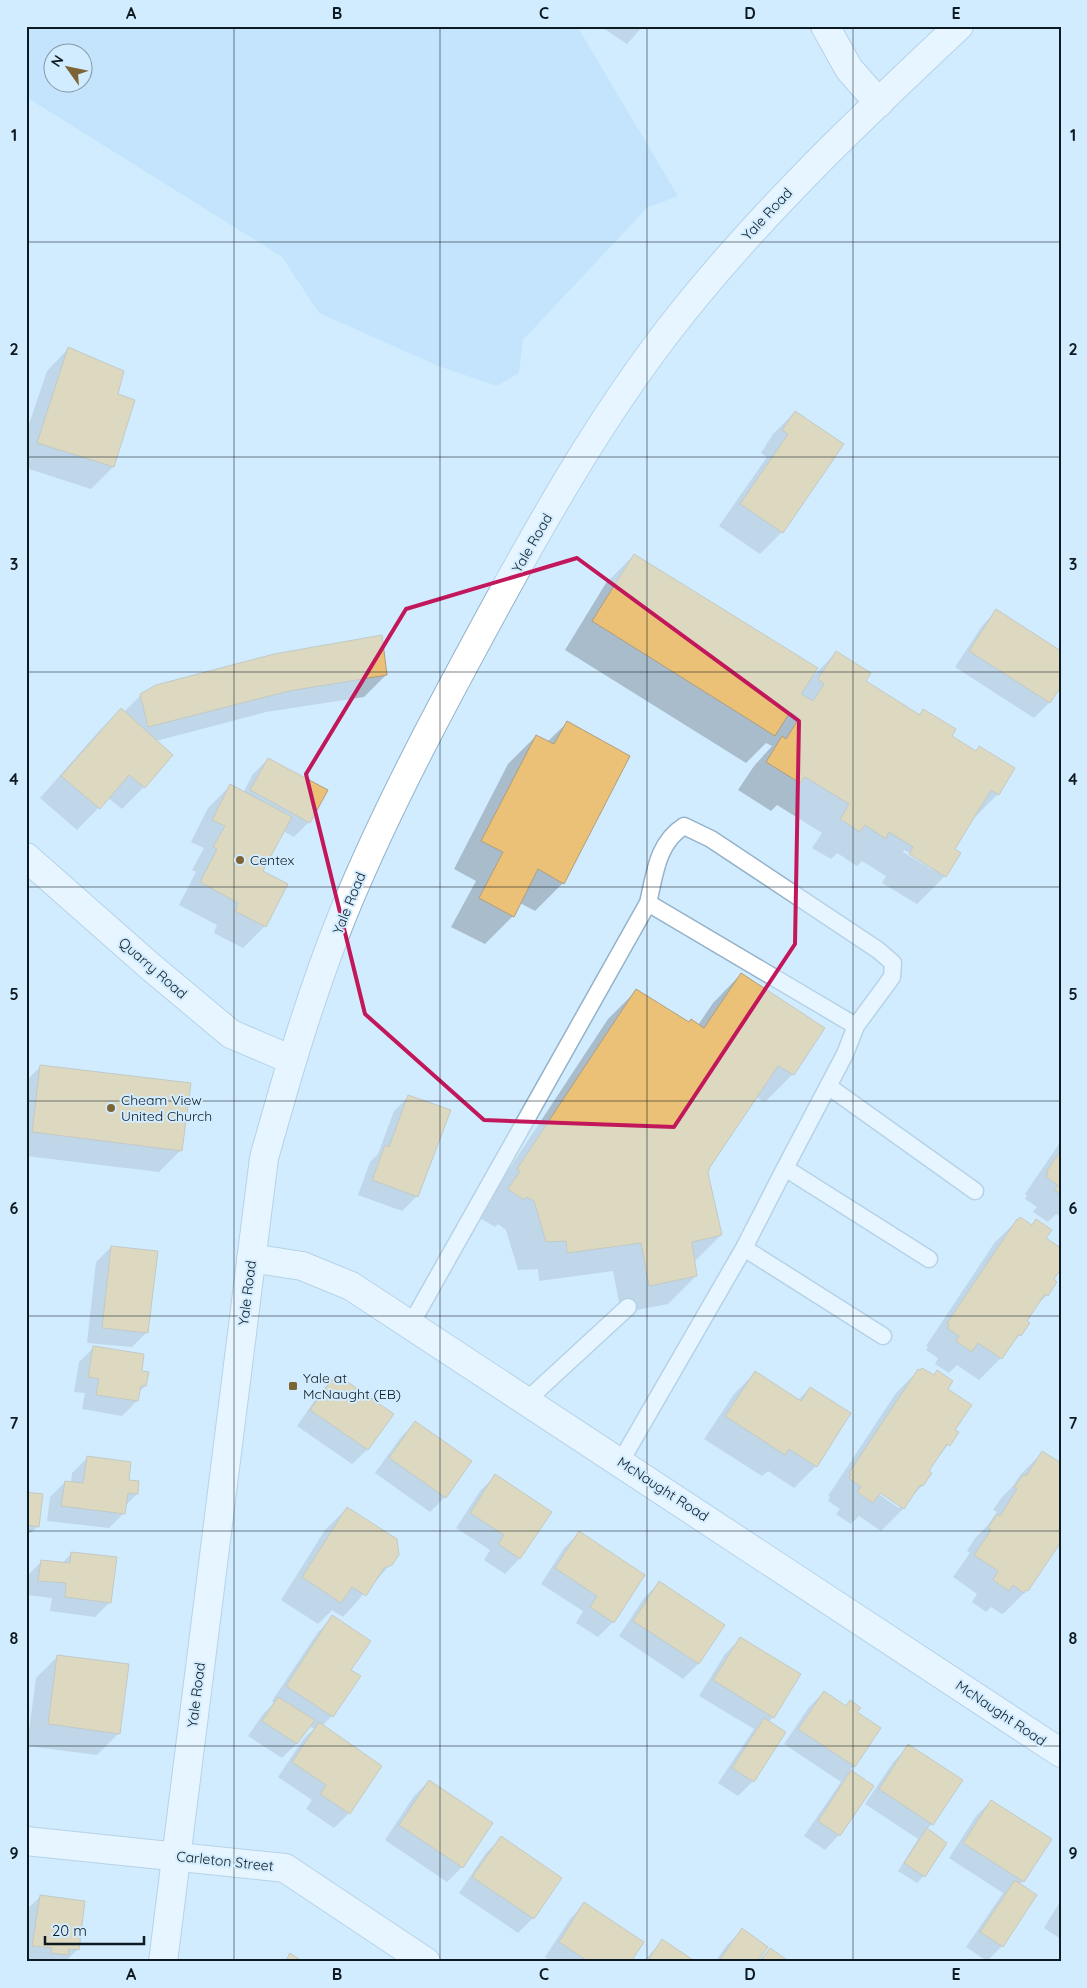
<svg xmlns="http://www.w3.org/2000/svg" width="1087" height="1988" viewBox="0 0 1087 1988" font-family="Quicksand,sans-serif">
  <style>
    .green { fill: #b1daf8; fill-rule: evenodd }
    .shadow { fill: #0003; fill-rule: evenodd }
    .building { fill: #eac177; stroke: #af9e7f }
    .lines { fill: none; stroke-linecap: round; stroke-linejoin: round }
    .service-casing { stroke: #94b2c9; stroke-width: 19 }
    .minor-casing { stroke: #94b2c9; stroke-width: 30 }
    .secondary-casing { stroke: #94b2c9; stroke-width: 30 }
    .service { stroke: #fff; stroke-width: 16 }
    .minor { stroke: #fff; stroke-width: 28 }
    .secondary { stroke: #fff; stroke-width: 28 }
    .marked { fill: none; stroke: #c2185b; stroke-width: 4; stroke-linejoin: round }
    .grid { fill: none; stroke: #0e1a22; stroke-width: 1; stroke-opacity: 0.55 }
    .poi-dot { fill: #7d6435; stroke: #d2ecff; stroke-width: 2 }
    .labels { text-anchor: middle; stroke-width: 4; stroke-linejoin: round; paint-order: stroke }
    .street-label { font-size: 14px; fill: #0e1a22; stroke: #d2ecff }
    .poi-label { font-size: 14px; fill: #0e1a22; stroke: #d2ecff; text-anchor: start }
    .neatline { fill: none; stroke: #0e1a22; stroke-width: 2 }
    .grid-label { font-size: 16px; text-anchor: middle; font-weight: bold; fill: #0e1a22 }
  </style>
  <rect width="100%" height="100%" fill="#d2ecff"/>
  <path class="green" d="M 26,26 L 577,26 L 678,196 L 647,208 L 523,340 L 519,373 L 497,386 L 438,366 L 319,313 L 282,257 L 26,97 ZM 52,52 L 82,52 L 82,82 L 52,82 Z"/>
  <path class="shadow" d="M 600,26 L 643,26 L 627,44 Z
    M 68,349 L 116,395 L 134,400 L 113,467 L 91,489 L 26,468 L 26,433 L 47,371 Z
    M 795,412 L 842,445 L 782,532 L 760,554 L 719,526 L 767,457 L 761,453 L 773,434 Z
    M 634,555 L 812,677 L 836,653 L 864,681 L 918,715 L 923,710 L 950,736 L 975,752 L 1013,769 L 998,794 L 971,821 L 953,850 L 945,876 L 917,904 L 882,883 L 886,876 L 862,861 L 857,866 L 837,853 L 831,859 L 812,848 L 822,833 L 777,805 L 771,811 L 738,790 L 754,766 L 772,746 L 766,743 L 746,763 L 565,650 L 606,583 ZM 904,850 L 933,867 L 933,870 L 903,852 Z
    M 996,611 L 1061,685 L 1049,703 L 1034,718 L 955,667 L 982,626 Z
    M 386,675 L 364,697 L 266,712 L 156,741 L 172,755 L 144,787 L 122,809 L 108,798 L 77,830 L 40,798 L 99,731 L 121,709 L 124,712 L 141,695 Z
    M 567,723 L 563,883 L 535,911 L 520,903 L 513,916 L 485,944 L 451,927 L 476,881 L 454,869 L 508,764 L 536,736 L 547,742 Z
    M 268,759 L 309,822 L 294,837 L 283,831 L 262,871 L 265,926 L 243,948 L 214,933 L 217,925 L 179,905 L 196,872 L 192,870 L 204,848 L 191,842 L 208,808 L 230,786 L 243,793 L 253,774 Z
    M 741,974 L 793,1074 L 765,1102 L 756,1097 L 706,1173 L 721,1235 L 694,1262 L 696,1276 L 668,1304 L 621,1313 L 613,1271 L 539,1281 L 538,1269 L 518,1270 L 506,1230 L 498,1224 L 495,1227 L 480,1218 L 492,1200 L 490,1198 L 608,1019 L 636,991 L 688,1024 L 698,1025 L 713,1003 Z
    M 41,1066 L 181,1150 L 159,1172 L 26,1156 L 26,1081 Z
    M 409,1096 L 417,1196 L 402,1211 L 358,1195 L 370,1162 L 378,1154 L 394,1111 Z
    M 1061,1141 L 1061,1217 L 1056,1214 L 1048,1222 L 1033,1212 L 1037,1207 L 1025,1199 L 1027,1195 L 1025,1194 Z
    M 1017,1221 L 1052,1280 L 1047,1295 L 1035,1307 L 1025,1321 L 1020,1335 L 1010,1345 L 1001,1358 L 979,1380 L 957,1365 L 949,1373 L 935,1364 L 938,1358 L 926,1350 L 928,1347 L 926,1346 L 995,1242 Z
    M 111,1247 L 147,1332 L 132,1347 L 87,1343 L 96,1262 Z
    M 94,1347 L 141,1372 L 145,1386 L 139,1392 L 137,1401 L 122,1416 L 82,1409 L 85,1393 L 74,1392 L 79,1362 Z
    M 918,1371 L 933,1376 L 938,1371 L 946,1389 L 954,1430 L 957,1433 L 927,1472 L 930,1474 L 922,1486 L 911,1497 L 903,1509 L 881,1531 L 859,1516 L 851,1524 L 836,1514 L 840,1509 L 828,1501 L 830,1497 L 828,1496 L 896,1393 ZM 875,1489 L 901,1506 L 899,1508 L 874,1491 Z
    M 756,1372 L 798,1400 L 810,1388 L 816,1466 L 794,1488 L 768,1471 L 762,1476 L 704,1439 L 734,1394 Z
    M 336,1375 L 392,1414 L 367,1450 L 352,1464 L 297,1426 L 322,1390 Z
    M 416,1422 L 445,1497 L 430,1512 L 375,1473 L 401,1437 Z
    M 1043,1452 L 1027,1590 L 1005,1612 L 1002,1614 L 991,1607 L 986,1612 L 972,1602 L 977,1594 L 953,1577 L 970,1553 L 967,1551 L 975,1538 L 987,1526 L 997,1512 L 993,1510 L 1002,1497 L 1013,1486 L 1021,1474 Z
    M 87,1458 L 128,1481 L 137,1494 L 125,1506 L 124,1513 L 109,1528 L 47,1521 L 50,1497 L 65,1482 L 71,1483 L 72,1473 Z
    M 495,1476 L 550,1512 L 519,1559 L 505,1574 L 484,1560 L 490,1550 L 456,1528 L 480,1491 Z
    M 26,1494 L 38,1526 L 31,1533 L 26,1533 Z
    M 347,1508 L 391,1564 L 343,1617 L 332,1610 L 318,1624 L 281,1600 L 325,1530 Z
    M 579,1533 L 613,1622 L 598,1637 L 576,1623 L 583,1611 L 541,1584 L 564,1548 Z
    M 71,1554 L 110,1602 L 95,1617 L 50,1611 L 52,1598 L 26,1595 L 27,1576 L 42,1561 L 62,1563 Z
    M 659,1583 L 723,1626 L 698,1664 L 683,1679 L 619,1636 L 644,1598 Z
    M 333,1617 L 349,1670 L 332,1716 L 322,1726 L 380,1766 L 349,1813 L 334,1828 L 306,1809 L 312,1800 L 278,1777 L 304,1738 L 314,1729 L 309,1726 L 297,1743 L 282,1758 L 248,1736 L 263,1714 L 274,1703 L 272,1701 L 318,1632 Z
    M 740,1639 L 773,1717 L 769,1722 L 784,1732 L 753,1781 L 738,1796 L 718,1783 L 754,1729 L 699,1696 L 725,1654 Z
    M 58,1656 L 119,1733 L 97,1755 L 27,1746 L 36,1678 Z
    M 824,1692 L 845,1706 L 850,1702 L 856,1713 L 854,1766 L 850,1770 L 873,1786 L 839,1835 L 825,1850 L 804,1836 L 841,1782 L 784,1744 L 809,1707 Z
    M 909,1746 L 932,1824 L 926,1830 L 924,1876 L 917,1883 L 898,1871 L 918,1839 L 865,1804 L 894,1761 Z
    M 429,1781 L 462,1867 L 447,1882 L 385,1840 L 414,1796 Z
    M 991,1801 L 1050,1840 L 1020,1885 L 1002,1946 L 987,1961 L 966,1947 L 1003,1893 L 949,1858 L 976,1816 Z
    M 501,1838 L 533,1918 L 518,1933 L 459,1893 L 486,1853 Z
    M 40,1897 L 78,1949 L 65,1962 L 26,1961 L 26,1910 Z
    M 1061,1900 L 1061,1939 L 1044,1928 Z
    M 584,1904 L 629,1962 L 552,1962 L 545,1957 L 570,1919 Z
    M 742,1930 L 757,1962 L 715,1962 L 727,1945 Z
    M 662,1941 L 694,1962 L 643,1962 Z
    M 770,1949 L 788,1962 L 757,1962 Z"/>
  <path class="building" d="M 68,347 L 124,371 L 118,394 L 135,400 L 114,467 L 37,443 Z
    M 795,411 L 844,444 L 783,533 L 740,504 L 788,434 L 782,430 Z
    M 634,554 L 818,668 L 801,694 L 813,701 L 824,684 L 818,679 L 836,651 L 871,673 L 866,681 L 920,715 L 923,709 L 956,729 L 952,736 L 976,751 L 979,746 L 1015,768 L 999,795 L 991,790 L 955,849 L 961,853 L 946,877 L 909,854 L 913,847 L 889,832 L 886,839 L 865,825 L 860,832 L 840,819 L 849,804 L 805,777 L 800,783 L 766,762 L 782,736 L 786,739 L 799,718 L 790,712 L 775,736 L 592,621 Z
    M 996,609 L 1061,651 L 1061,687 L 1050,703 L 969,651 Z
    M 382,635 L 387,675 L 289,691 L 148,727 L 140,694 L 156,685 L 274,654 Z
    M 121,708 L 173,755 L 145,788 L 129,775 L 100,809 L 61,776 Z
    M 567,721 L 630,756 L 564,884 L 538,869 L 514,917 L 479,898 L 503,852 L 481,841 L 536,735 L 554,744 Z
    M 268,758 L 328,790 L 310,823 L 250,790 Z
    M 230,784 L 292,817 L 263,871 L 288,884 L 266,927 L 235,911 L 238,903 L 200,882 L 217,849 L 213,847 L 225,826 L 212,820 Z
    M 741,973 L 825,1028 L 794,1075 L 778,1066 L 710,1167 L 708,1173 L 722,1235 L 692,1242 L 697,1276 L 649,1286 L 641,1243 L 567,1253 L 566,1241 L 546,1242 L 534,1201 L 526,1197 L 524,1200 L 508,1189 L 520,1171 L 517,1169 L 636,989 L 689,1022 L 691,1019 L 704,1028 Z
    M 40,1065 L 191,1083 L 182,1151 L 32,1132 Z
    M 408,1095 L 451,1110 L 418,1197 L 372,1180 L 385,1145 L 389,1147 Z
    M 1061,1150 L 1061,1194 L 1054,1190 L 1058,1185 L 1046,1177 L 1048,1173 L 1046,1172 Z
    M 1020,1217 L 1032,1225 L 1036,1219 L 1052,1230 L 1046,1238 L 1061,1248 L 1061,1269 L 1054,1279 L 1057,1282 L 1048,1296 L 1045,1294 L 1027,1321 L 1030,1323 L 1021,1336 L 1019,1334 L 1002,1359 L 978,1343 L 972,1352 L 956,1341 L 959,1336 L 947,1328 L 949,1324 L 947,1323 L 1017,1219 L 1018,1220 Z
    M 111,1246 L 158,1251 L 148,1333 L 102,1328 Z
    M 93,1346 L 144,1354 L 142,1371 L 149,1372 L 146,1386 L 141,1386 L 138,1401 L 96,1395 L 99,1379 L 88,1377 Z
    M 922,1368 L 934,1375 L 937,1370 L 953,1381 L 948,1389 L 972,1405 L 955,1430 L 959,1432 L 950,1446 L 947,1444 L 929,1471 L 932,1473 L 923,1486 L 920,1485 L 904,1509 L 880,1493 L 873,1503 L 857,1492 L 861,1487 L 849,1478 L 851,1475 L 849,1473 L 918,1369 L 920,1370 Z
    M 755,1371 L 801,1401 L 810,1387 L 851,1413 L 817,1467 L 789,1449 L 785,1455 L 725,1416 Z
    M 336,1374 L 394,1414 L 368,1450 L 310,1410 Z
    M 415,1421 L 472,1461 L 446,1498 L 389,1458 Z
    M 1042,1451 L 1061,1463 L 1061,1542 L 1028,1591 L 1026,1590 L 1024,1593 L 1013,1585 L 1009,1591 L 993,1580 L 998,1571 L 974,1555 L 991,1530 L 988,1528 L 997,1514 L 1000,1516 L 1017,1489 L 1014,1487 L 1024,1474 L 1026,1476 Z
    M 87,1456 L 131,1462 L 129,1480 L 139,1481 L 138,1494 L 128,1493 L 125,1514 L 61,1506 L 65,1481 L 83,1483 Z
    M 495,1474 L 552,1512 L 520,1559 L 498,1544 L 504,1535 L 470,1513 Z
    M 26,1492 L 43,1494 L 39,1527 L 26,1525 Z
    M 347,1507 L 397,1539 L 399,1555 L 392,1565 L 384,1568 L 366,1596 L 352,1587 L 341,1603 L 302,1577 Z
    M 579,1531 L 645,1575 L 614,1623 L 590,1607 L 597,1596 L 555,1568 Z
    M 71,1552 L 117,1557 L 111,1603 L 65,1597 L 66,1583 L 38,1581 L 41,1560 L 70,1563 Z
    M 659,1581 L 725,1625 L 699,1664 L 633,1621 Z
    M 332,1615 L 371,1641 L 351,1670 L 361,1676 L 333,1717 L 286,1686 Z
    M 740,1637 L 801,1674 L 774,1718 L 713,1680 Z
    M 57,1655 L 129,1664 L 120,1734 L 48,1724 Z
    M 824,1691 L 846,1706 L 850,1700 L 861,1708 L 857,1712 L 881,1728 L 855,1767 L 798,1729 Z
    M 278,1697 L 315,1720 L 297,1744 L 262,1721 Z
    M 764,1718 L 786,1732 L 754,1782 L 732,1768 Z
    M 319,1722 L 382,1766 L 350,1814 L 320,1794 L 326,1785 L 292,1762 Z
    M 908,1744 L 963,1780 L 933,1825 L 879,1789 Z
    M 851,1770 L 874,1786 L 840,1836 L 818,1821 Z
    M 429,1780 L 493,1823 L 463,1868 L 399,1825 Z
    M 991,1800 L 1052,1839 L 1024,1882 L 963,1843 Z
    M 927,1828 L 947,1843 L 925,1877 L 904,1863 Z
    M 501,1836 L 562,1878 L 534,1919 L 472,1877 Z
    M 1015,1880 L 1037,1895 L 1003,1947 L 980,1932 Z
    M 40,1895 L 85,1901 L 79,1950 L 69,1949 L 68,1955 L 51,1953 L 52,1948 L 32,1946 Z
    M 584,1902 L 644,1942 L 631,1962 L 589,1962 L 559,1942 Z
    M 742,1928 L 768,1947 L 757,1962 L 718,1962 Z
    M 662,1939 L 696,1962 L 647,1962 Z
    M 770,1948 L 790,1962 L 760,1962 Z
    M 290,1953 L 303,1962 L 285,1962 Z"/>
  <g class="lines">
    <defs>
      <path id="service" d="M 648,903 L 856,1026
        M 828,1086 L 975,1191
        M 785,1168 L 744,1248 L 883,1336
        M 411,1324 L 648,903 C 655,874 657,843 684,826 L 711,839 L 878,950 L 893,963 L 892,977 L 856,1026 L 845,1054 L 785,1168 L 929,1259
        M 527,1400 L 628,1307
        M 621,1461 L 744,1248"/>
      <path id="minor" d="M 825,26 L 849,69 L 879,103
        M 26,857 L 152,968 L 231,1034 L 292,1060
        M 251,1258 L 302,1266 L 351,1286 L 1061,1753
        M 26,1841 L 285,1868 L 426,1962"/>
      <path id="secondary" d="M 163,1962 L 264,1158 C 287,1076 311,993 343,914 C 387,807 442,705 497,604 C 552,504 610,403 682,313 C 765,209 862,117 959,26"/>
    </defs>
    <use href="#service" class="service-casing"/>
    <use href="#minor" class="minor-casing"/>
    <use href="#secondary" class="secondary-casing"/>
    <use href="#service" class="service"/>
    <use href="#minor" class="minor"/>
    <use href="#secondary" class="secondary"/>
  </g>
  <path d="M0 0H1087V1988H0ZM 577,558 L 799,721 L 795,944 L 674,1127 L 484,1120 L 365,1014 L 306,774 L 406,609 Z" fill="#d2ecff" fill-opacity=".55" fill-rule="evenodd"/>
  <path class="marked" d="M 577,558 L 799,721 L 795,944 L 674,1127 L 484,1120 L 365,1014 L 306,774 L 406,609 Z"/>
  <path class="grid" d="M 234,26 L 234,1962M 440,26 L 440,1962M 647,26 L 647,1962M 853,26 L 853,1962M 26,242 L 1061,242M 26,457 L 1061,457M 26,672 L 1061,672M 26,887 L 1061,887M 26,1101 L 1061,1101M 26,1316 L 1061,1316M 26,1531 L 1061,1531M 26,1746 L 1061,1746"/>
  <g class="poi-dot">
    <circle cx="240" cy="860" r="5"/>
    <circle cx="111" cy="1108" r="5"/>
    <rect x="288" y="1381" width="10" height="10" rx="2.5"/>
  </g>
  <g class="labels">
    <g class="street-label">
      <text transform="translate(767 214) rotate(-47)" y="5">Yale Road</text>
      <text transform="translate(532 543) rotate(-60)" y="5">Yale Road</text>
      <text transform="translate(349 903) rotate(-68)" y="5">Yale Road</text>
      <text transform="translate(153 968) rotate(41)" y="5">Quarry Road</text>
      <text transform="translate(247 1293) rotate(-83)" y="5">Yale Road</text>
      <text transform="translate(663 1489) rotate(33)" y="5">McNaught Road</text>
      <text transform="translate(196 1695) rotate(-83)" y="5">Yale Road</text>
      <text transform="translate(1001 1713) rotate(34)" y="5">McNaught Road</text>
      <text transform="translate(225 1861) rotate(6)" y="5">Carleton Street</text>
    </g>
    <g class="poi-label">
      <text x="250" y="865">Centex</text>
      <text x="121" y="1105">Cheam View<tspan x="121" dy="16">United Church</tspan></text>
      <text x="303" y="1383">Yale at<tspan x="303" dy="16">McNaught (EB)</tspan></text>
    </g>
  </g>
  <rect width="1087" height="1988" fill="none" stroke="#d2ecff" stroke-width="55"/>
  <g transform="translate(68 68) rotate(303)"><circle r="24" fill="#d2ecff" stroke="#8498a7"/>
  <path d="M0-4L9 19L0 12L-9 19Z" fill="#7d6435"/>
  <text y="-8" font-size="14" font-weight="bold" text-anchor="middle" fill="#0e1a22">N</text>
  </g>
  <path d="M45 1936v8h99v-8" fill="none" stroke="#0e1a22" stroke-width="2.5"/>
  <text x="52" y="1936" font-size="15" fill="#0e1a22" stroke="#d2ecff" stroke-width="4" paint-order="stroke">20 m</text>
  <rect x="28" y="28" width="1032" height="1932" class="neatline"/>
  <g class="grid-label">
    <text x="131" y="19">A</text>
    <text x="337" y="19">B</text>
    <text x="544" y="19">C</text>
    <text x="750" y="19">D</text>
    <text x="956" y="19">E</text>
    <text x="14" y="141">1</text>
    <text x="1073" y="141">1</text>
    <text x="14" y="355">2</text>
    <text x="1073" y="355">2</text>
    <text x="14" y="570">3</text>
    <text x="1073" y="570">3</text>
    <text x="14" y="785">4</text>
    <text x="1073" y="785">4</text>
    <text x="14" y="1000">5</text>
    <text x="1073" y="1000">5</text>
    <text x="14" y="1214">6</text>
    <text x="1073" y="1214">6</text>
    <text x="14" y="1429">7</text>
    <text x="1073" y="1429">7</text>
    <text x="14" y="1644">8</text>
    <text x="1073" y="1644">8</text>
    <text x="14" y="1859">9</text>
    <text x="1073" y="1859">9</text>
    <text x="131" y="1980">A</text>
    <text x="337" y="1980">B</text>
    <text x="544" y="1980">C</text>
    <text x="750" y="1980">D</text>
    <text x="956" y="1980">E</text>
  </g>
</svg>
